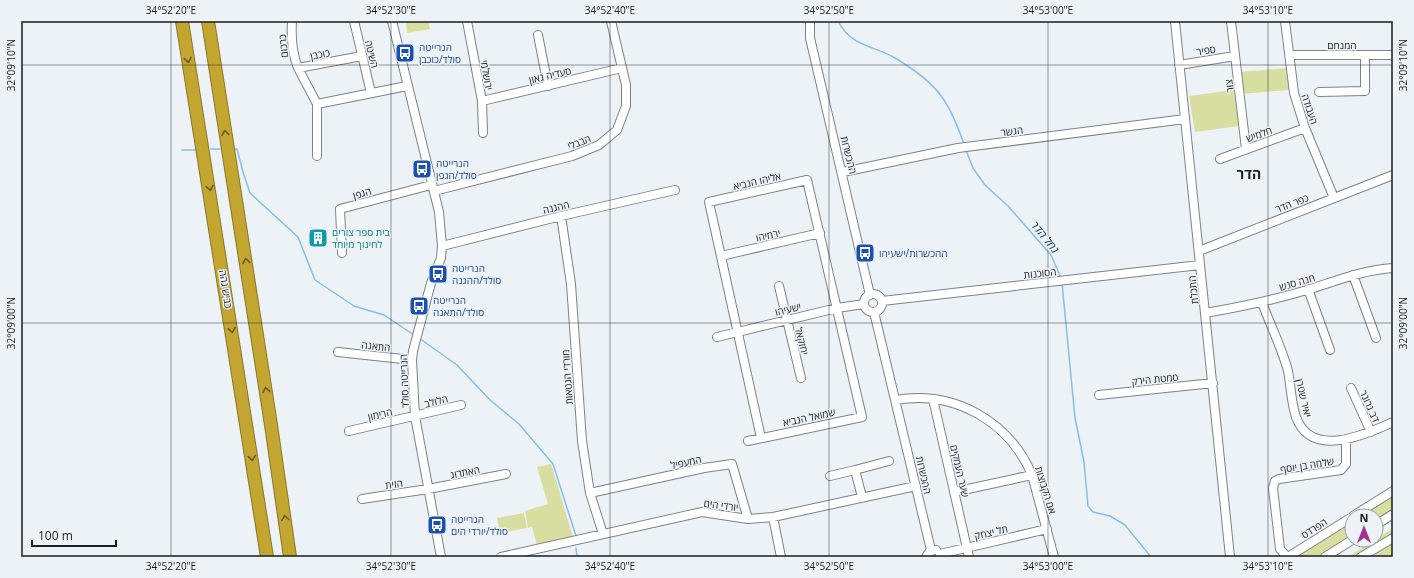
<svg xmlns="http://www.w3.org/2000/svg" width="1414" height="578" viewBox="0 0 1414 578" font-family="'Open Sans','Noto Sans Hebrew',sans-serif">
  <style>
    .green { fill: #d8dda0 }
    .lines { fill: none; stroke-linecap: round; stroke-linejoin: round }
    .stream { stroke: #86bee8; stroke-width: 1.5 }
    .minor-casing { stroke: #7d8286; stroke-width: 10 }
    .highway-casing { stroke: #887629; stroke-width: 14 }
    .minor { stroke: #fff; stroke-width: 8 }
    .highway { stroke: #c3a62f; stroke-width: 12 }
    .oneway { stroke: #665a26 }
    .ticks { fill: none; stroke: #1a1c1e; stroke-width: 1; stroke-opacity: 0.45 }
    .labels { text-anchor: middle; stroke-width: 3; stroke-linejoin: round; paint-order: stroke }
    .street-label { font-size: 10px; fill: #1a1c1e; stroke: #ecf2f6 }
    .transit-label { font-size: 10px; fill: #164399; stroke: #ecf2f6; text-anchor: start }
    .culture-label { font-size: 10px; fill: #0d838f; stroke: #ecf2f6; text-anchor: start }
    .water-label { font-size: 11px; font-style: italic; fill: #012f4b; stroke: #ecf2f6 }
    .district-label { font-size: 14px; font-weight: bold; fill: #1a1c1e; stroke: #ecf2f6 }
    .neatline { fill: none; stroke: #1a1c1e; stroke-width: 1.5 }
    .ticks-label { font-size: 10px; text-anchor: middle; fill: #1a1c1e }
  </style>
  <rect width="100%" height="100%" fill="#ecf2f6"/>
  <path class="green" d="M 406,21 L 428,21 L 430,29 L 407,33 Z
    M 1287,68 L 1289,90 L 1241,94 L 1239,72 Z
    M 1234,90 L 1239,126 L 1195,132 L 1189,96 Z
    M 551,464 L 573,537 L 537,545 L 532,527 L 528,528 L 525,511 L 548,504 L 537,467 Z
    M 1393,495 L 1393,509 L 1376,519 L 1376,516 L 1360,516 Z
    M 524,513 L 527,528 L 500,533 L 497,518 Z
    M 1352,521 L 1352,535 L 1317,557 L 1296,557 Z
    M 1393,528 L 1393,557 L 1348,557 Z"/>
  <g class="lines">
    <path class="stream" d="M 838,21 C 851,47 873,45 895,58 C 912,68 933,83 944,100 C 952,112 959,130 964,144
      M 211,149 L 220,149
      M 235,149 L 237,149 L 243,172 L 250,193 L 298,237 L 315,280 L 354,306 L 384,315 L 414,335
      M 182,150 L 196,150
      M 966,150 L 973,168 L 985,185 L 1008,206 L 1051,255 L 1061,278
      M 1062,283 L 1075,418 L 1084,462 L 1088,506 L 1093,512 L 1110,516 L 1125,525 L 1151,557
      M 419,338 L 457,365 L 490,400 L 519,424 L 553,464 L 576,536
      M 576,548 L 577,557"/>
    <defs>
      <path id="minor" d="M 292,21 C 291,37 292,53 298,68
        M 354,21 L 371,93
        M 392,21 L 439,212 L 442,246 L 441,258 L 431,283 L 413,351 L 412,360 L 415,416 L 441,557
        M 467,21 L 482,101 L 483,133
        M 810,21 L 810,38 L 870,295
        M 1175,21 L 1230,557
        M 1231,21 L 1246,149
        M 1285,21 L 1294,93 L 1305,128 L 1334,198
        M 538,35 L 548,86
        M 1290,55 L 1393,55
        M 1179,65 L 1235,56
        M 1319,92 L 1365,91 L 1365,55
        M 482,101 L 622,68
        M 317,104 L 407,86
        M 317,156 L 317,104 L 298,68 L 362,56
        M 1220,159 L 1305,128
        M 843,172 L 958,148 L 1185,119
        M 434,191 L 572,156 L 599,145 L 617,130 L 626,106 L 626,85 L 611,21
        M 561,216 L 571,284 L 582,441 L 590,493 L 603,534
        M 442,246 L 561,216 L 675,190
        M 1199,251 L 1393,175
        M 342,253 L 340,209 L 431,185
        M 721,256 L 820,233
        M 1353,275 L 1376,338
        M 779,286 L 801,378
        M 1308,289 L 1330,350
        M864 303a9 9 0 1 1 18 0a9 9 0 1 1-18 0Z
        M 882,301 L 1200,265
        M 1262,302 C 1270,325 1282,348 1288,371 C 1291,386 1291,402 1296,417 C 1311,459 1365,435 1393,422
        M 874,312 L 931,550
        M 1205,313 C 1240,307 1273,300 1307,290 C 1336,281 1363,270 1393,268
        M 717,337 L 837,308 L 864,304
        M 338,352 L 412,360
        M 1351,388 L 1371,432
        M 1099,395 L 1213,383
        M 933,399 L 969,557
        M 896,400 C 954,390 1009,421 1032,475 L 1054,557
        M 349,431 L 461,405
        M 748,441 L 862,417 L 807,180 L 709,202 L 761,438
        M 830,476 L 855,470
        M 954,492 L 1032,475
        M 590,493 L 704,468 L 732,464 L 748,519
        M 862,497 L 855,470 L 889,461
        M 362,499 L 428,489 L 506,474
        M 1353,516 L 1393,491
        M 773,517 L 781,557
        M 1376,525 L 1393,514
        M 940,554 L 1047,529
        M 501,557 L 702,512 L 748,519 L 773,517 L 916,486
        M 926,557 L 930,551 L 936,550
        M 1287,557 L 1280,549 L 1273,488 L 1275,481 L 1279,479 L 1341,470 L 1346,464 L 1346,439
        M 1288,557 L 1352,517
        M 1325,557 L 1352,540
        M 1361,557 L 1393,538"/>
      <path id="highway" d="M 182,21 L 267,557
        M 208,21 L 271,425 L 290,557"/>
    </defs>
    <use href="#minor" class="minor-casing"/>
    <use href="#highway" class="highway-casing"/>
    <use href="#minor" class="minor"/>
    <use href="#highway" class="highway"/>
  </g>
  <defs><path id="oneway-chevron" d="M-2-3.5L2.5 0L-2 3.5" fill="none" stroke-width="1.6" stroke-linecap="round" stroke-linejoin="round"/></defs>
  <g class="oneway">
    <use href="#oneway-chevron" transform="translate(188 60) rotate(80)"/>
    <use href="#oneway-chevron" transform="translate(225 133) rotate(-99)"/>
    <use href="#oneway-chevron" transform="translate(210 188) rotate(81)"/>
    <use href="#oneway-chevron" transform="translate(246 261) rotate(-99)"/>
    <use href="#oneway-chevron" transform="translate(232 330) rotate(81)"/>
    <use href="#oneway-chevron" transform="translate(266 390) rotate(-99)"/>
    <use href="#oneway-chevron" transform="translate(252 458) rotate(82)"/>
    <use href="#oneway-chevron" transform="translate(285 518) rotate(-98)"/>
  </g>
  <path class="ticks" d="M 171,21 L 171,557M 391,21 L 391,557M 610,21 L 610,557M 829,21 L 829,557M 1048,21 L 1048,557M 1268,21 L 1268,557M 21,65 L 1393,65M 21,323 L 1393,323"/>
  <defs>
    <symbol id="bus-square" viewBox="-11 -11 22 22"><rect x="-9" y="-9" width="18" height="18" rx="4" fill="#1a4fb4" stroke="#ecf2f6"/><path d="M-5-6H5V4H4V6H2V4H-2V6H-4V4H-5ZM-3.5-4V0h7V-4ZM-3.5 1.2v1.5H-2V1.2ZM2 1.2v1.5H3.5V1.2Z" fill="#fff"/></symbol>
    <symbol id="building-square" viewBox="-11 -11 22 22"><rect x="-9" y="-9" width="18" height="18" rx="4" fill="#0f9aa8" stroke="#ecf2f6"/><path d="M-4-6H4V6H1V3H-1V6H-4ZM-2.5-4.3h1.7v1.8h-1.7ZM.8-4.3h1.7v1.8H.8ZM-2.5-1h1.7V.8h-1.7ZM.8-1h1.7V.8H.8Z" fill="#fff"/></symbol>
  </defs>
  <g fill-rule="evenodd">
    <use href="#bus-square" x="394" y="42" width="22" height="22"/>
    <use href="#bus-square" x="411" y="158" width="22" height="22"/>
    <use href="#building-square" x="307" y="227" width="22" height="22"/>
    <use href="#bus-square" x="854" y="242" width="22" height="22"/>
    <use href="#bus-square" x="427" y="263" width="22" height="22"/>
    <use href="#bus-square" x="408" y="295" width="22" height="22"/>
    <use href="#bus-square" x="426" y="514" width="22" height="22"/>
  </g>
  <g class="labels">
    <g class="street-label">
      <text x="1342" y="49">המנחם</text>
      <text transform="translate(283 46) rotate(-96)" y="4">כרכום</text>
      <text transform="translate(1206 50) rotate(-9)" y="4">ספיר</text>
      <text transform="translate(320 54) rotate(-11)" y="4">כוכבן</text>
      <text transform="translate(372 54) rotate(76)" y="4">השיטה</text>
      <text transform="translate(487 75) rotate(80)" y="4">ירושלמי</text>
      <text transform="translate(550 75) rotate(-13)" y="4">סעדיה גאון</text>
      <text transform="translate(1229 86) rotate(-97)" y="4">צור</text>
      <text transform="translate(1310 109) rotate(72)" y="4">העבודה</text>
      <text transform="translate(1012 131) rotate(-7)" y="4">הגשר</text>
      <text transform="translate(1259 134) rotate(-20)" y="4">חלמיש</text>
      <text transform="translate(579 142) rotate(-21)" y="4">הבבלי</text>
      <text transform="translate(849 155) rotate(76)" y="4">ההכשרות</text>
      <text transform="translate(757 181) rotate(-13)" y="4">אליהו הנביא</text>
      <text transform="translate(362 193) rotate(-15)" y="4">הגפן</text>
      <text transform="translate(1292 203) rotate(-21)" y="4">כפר הדר</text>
      <text transform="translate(556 207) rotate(-13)" y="4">ההגנה</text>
      <text transform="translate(768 235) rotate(-13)" y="4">ירמיהו</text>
      <text transform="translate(1040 273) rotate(-6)" y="4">הסוכנות</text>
      <text transform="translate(1297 282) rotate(-16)" y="4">חנה סנש</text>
      <text transform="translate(226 289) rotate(81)" y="4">כביש גהה</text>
      <text transform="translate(1193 290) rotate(-96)" y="4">התכלת</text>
      <text transform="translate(788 309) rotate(-14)" y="4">ישעיהו</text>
      <text transform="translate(802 341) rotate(76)" y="4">יחזקאל</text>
      <text transform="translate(376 346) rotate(6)" y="4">התאנה</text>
      <text transform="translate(567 377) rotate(-94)" y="4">מורדי הגטאות</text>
      <text transform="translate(1155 379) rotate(-6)" y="4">סמטת הירק</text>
      <text transform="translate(404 381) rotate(-92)" y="4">הנרייטה סולד</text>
      <text transform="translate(1304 398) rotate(77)" y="4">יאיר שטרן</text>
      <text transform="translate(436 401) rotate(-14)" y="4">הלולב</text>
      <text transform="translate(1370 406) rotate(66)" y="4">דב גרונר</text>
      <text transform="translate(380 414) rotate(-13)" y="4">הרימון</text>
      <text transform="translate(809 417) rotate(-12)" y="4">שמואל הנביא</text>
      <text transform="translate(686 462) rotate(-12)" y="4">המעפיל</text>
      <text transform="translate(1307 465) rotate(-9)" y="4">שלמה בן יוסף</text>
      <text transform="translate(960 471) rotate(77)" y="4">שער העמקים</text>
      <text transform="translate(465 472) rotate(-11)" y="4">האתרוג</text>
      <text transform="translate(924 475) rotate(77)" y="4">ההכשרות</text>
      <text transform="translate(394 484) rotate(-8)" y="4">הזית</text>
      <text transform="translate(1046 490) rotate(73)" y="4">אם הקבוצות</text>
      <text transform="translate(721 505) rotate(7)" y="4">יורדי הים</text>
      <text transform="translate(1314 528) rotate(-32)" y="4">הפרדס</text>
      <text transform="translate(991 532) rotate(-13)" y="4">תל יצחק</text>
    </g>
    <g class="transit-label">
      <text x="419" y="51">הנרייטה<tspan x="419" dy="12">סולד/כוכבן</tspan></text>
      <text x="436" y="167">הנרייטה<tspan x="436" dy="12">סולד/הגפן</tspan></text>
      <text x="879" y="257">ההכשרות/ישעיהו</text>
      <text x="452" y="272">הנרייטה<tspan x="452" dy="12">סולד/ההגנה</tspan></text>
      <text x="433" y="304">הנרייטה<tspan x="433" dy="12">סולד/התאנה</tspan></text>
      <text x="451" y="523">הנרייטה<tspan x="451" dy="12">סולד/יורדי הים</tspan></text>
    </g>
    <g class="culture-label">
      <text x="332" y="236">בית ספר צורים<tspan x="332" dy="12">לחינוך מיוחד</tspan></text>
    </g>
    <g class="water-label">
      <text transform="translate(1045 237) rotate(51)" y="4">נחל הדר</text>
    </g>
    <g class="district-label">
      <text x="1249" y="179">הדר</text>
    </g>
  </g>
  <rect width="1414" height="578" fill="none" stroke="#ecf2f6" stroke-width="44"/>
  <g transform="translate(1364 528)"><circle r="19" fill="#ecf2f6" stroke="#989ca0"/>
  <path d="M0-3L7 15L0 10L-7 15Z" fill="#a23392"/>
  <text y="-6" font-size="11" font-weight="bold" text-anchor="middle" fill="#1a1c1e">N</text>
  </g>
  <path d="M32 540v6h84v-6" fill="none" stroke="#1a1c1e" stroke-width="2"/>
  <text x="38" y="540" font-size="12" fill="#1a1c1e" stroke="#ecf2f6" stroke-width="3" paint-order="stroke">100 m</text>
  <rect x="22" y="22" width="1370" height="534" class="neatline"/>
  <g class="ticks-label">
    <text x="171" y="14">34°52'20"E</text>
    <text x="391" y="14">34°52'30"E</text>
    <text x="610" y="14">34°52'40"E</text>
    <text x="829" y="14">34°52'50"E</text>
    <text x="1048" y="14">34°53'00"E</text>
    <text x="1268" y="14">34°53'10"E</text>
    <text transform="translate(11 65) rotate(-90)" y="4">32°09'10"N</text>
    <text transform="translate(1403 65) rotate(-90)" y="4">32°09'10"N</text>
    <text transform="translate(11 323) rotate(-90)" y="4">32°09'00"N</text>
    <text transform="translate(1403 323) rotate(-90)" y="4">32°09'00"N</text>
    <text x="171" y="570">34°52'20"E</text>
    <text x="391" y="570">34°52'30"E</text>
    <text x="610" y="570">34°52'40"E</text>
    <text x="829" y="570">34°52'50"E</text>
    <text x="1048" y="570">34°53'00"E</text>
    <text x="1268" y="570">34°53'10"E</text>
  </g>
</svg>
